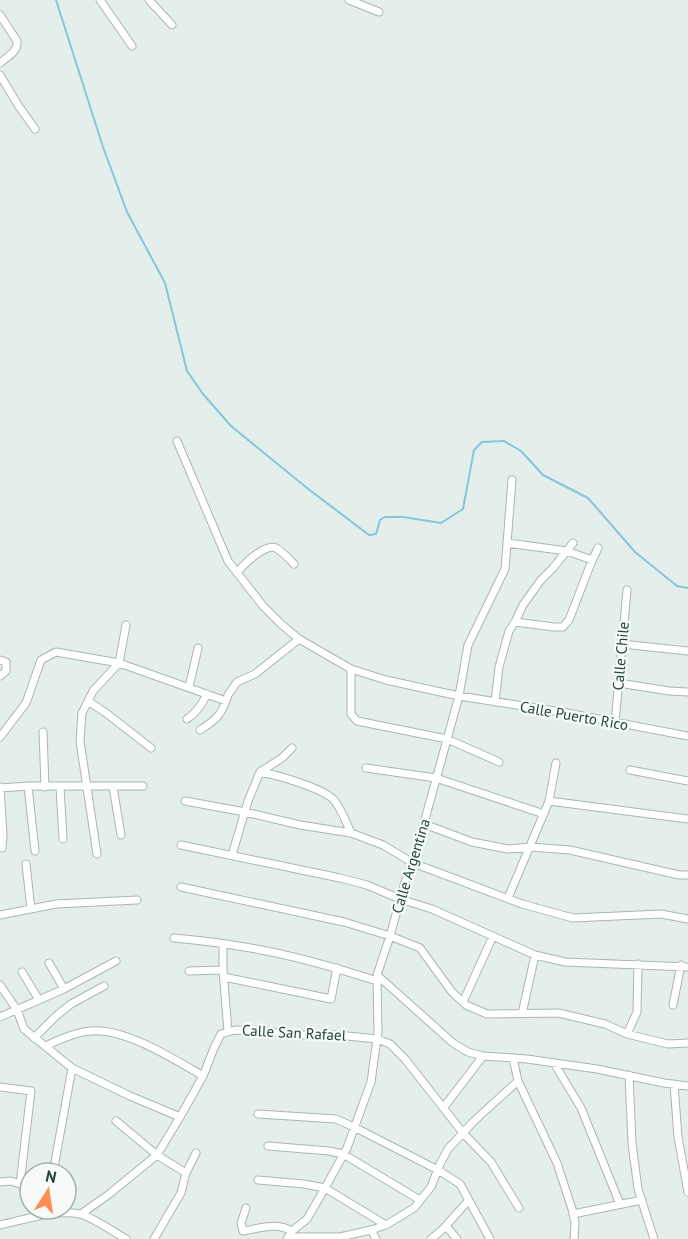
<svg xmlns="http://www.w3.org/2000/svg" width="688" height="1239" viewBox="0 0 688 1239" font-family="'PT Sans',sans-serif">
  <style>
    .lines { fill: none; stroke-linecap: round; stroke-linejoin: round }
    .stream { stroke: #86c6da; stroke-width: 2 }
    .minor-casing { stroke: #a6b8b3; stroke-width: 9 }
    .minor { stroke: #fff; stroke-width: 7 }
    .labels { text-anchor: middle; stroke-width: 4.5; stroke-linejoin: round; paint-order: stroke }
    .street-label { font-size: 15px; fill: #21443d; stroke: #f6fbf9 }
  </style>
  <rect width="100%" height="100%" fill="#e4efeb"/>
  <g class="lines">
    <path class="stream" d="M 56,0 L 103,147 L 127,212 L 165,283 L 187,371 L 203,394 L 231,426 L 307,488 L 369,535 L 376,534 L 380,520 L 385,517 L 403,517 L 441,523 L 463,509 L 474,450 L 482,442 L 504,441 L 521,451 L 543,475 L 588,498 L 635,552 L 677,586 L 688,588"/>
    <defs>
      <path id="minor" d="M 100,0 L 132,46
        M 149,0 L 172,25
        M 349,0 L 379,12
        M 0,15 L 17,41 C 18,52 8,56 0,63
        M 0,75 L 18,105 L 35,129
        M 177,441 L 228,561 L 263,606 L 281,624 L 299,639 L 351,669 L 386,680 L 459,696 L 562,712 L 688,736
        M 507,543 L 567,551 L 592,560
        M 237,573 C 243,565 265,543 276,548 C 282,551 289,559 294,564
        M 515,622 L 554,627 L 563,627 L 569,620 L 591,563 L 598,548
        M 622,644 L 688,651
        M 0,660 L 6,662 L 6,671 L 0,676
        M 351,669 L 351,714 L 357,721 L 447,739 L 499,762
        M 619,683 L 669,691 L 688,692
        M 189,687 L 198,648
        M 88,701 L 106,713 L 151,748
        M 495,702 L 499,667 L 509,631 L 515,622 L 523,605 L 541,580 L 553,568 L 573,543
        M 187,719 C 197,712 202,705 207,694
        M 615,723 L 627,590
        M 200,730 C 214,721 220,717 226,701
        M 43,732 L 45,787
        M 0,737 L 26,703 L 41,660 L 56,652 L 119,663 L 226,701 L 228,695 L 237,682 L 255,674 L 299,639
        M 366,768 L 436,778 L 544,814
        M 630,770 L 688,781
        M 260,772 C 277,775 323,788 334,800 C 342,810 346,822 351,833
        M 28,786 L 35,851
        M 0,787 L 3,835 L 2,848
        M 60,787 L 63,839
        M 113,787 L 121,835
        M 0,788 L 28,786 L 143,786
        M 185,801 L 245,812 L 300,825 L 351,833 L 383,845 L 413,863 L 522,904 L 573,918 L 661,914 L 688,919
        M 549,801 L 688,819
        M 424,824 L 472,842 L 508,849 L 530,847 L 570,850 L 679,875 L 688,875
        M 181,845 L 340,878 L 367,885 L 400,899 L 432,909 L 535,955 L 565,962 L 688,967
        M 97,854 L 80,741 L 82,713 L 93,691 L 119,663 L 126,625
        M 232,855 L 248,801 L 260,772 L 282,758 L 292,748
        M 26,864 L 31,909
        M 181,887 L 344,922 L 390,936 L 420,948 L 452,992 L 466,1005 L 487,1014 L 559,1013 L 605,1024 L 627,1034 L 668,1044 L 688,1043
        M 508,898 L 549,801 L 556,763
        M 0,915 L 56,904 L 137,900
        M 174,938 C 196,940 217,942 238,946 C 286,953 331,966 377,981
        M 223,944 L 223,970 L 228,1032
        M 49,963 L 64,989
        M 189,971 L 223,970
        M 22,972 L 39,1000
        M 377,975 L 453,1043 L 468,1052 L 483,1056 L 527,1059 L 597,1069 L 664,1083 L 688,1086
        M 224,977 L 331,999 L 337,968
        M 0,985 L 17,1010 L 24,1029 L 72,1068 L 130,1096 L 180,1117
        M 463,1002 L 493,936
        M 673,1005 L 681,965
        M 522,1014 L 535,955
        M 0,1017 L 64,989 L 116,961
        M 627,1034 L 637,1012 L 638,964
        M 34,1038 L 56,1016 L 71,1004 L 104,986
        M 46,1046 C 58,1040 77,1032 91,1031 C 125,1028 174,1059 203,1076
        M 513,1058 L 518,1081 L 557,1163 L 572,1209 L 575,1223 L 574,1239
        M 554,1063 L 581,1108 L 620,1204
        M 629,1075 L 632,1143 L 638,1189 L 654,1239
        M 674,1084 L 678,1137 L 688,1192
        M 0,1087 L 31,1091 L 20,1184 L 11,1181 L 0,1182
        M 444,1107 L 483,1056
        M 258,1114 L 336,1119 L 354,1127 L 438,1170 L 460,1184 L 490,1239
        M 116,1121 L 157,1155 L 186,1173
        M 268,1146 L 329,1151 L 343,1154 L 420,1200
        M 53,1173 L 72,1068
        M 258,1180 L 304,1184 L 325,1188 L 386,1225
        M 246,1208 L 241,1223 L 243,1231 C 261,1228 276,1222 292,1231
        M 81,1214 L 108,1195 L 157,1155 L 180,1117 L 203,1076 L 214,1048 L 221,1034 L 235,1030 L 260,1031 L 301,1035 L 327,1034 L 377,1039 L 390,1044 L 405,1059 L 463,1133 L 491,1162 L 519,1208
        M 573,1214 L 642,1200
        M 0,1225 C 25,1220 53,1209 80,1214 C 90,1216 116,1233 126,1239
        M 446,1226 L 457,1239
        M 371,1230 L 376,1239
        M 288,1237 L 340,1237 L 371,1230 L 386,1225 L 414,1208 L 431,1187 L 440,1164 L 448,1149 L 474,1121 L 518,1081
        M 154,1239 L 181,1193 L 186,1173 L 196,1153
        M 287,1239 L 292,1231 L 307,1219 L 325,1188 L 347,1148 L 371,1082 L 378,1032 L 377,975 L 390,936 L 405,882 L 413,863 L 459,696 L 468,645 L 505,569 L 512,480
        M 431,1239 L 442,1230 L 468,1201"/>
    </defs>
    <use href="#minor" class="minor-casing"/>
    <use href="#minor" class="minor"/>
  </g>
  <g class="labels">
    <g class="street-label">
      <text transform="translate(621 656) rotate(-85)" y="5">Calle Chile</text>
      <text transform="translate(574 716) rotate(10)" y="5">Calle Puerto Rico</text>
      <text transform="translate(411 866) rotate(-73)" y="5">Calle Argentina</text>
      <text transform="translate(294 1033) rotate(3)" y="5">Calle San Rafael</text>
    </g>
  </g>
  <g transform="translate(48 1191) rotate(12)"><circle r="28" fill="#f6fbf9" stroke="#a1b2ae" stroke-width="1.5"/>
  <path d="M0-4.5L10 22L0 15L-10 22Z" fill="#ff8c53"/>
  <text y="-9" font-size="16" font-weight="bold" text-anchor="middle" fill="#21443d">N</text>
  </g>
</svg>
